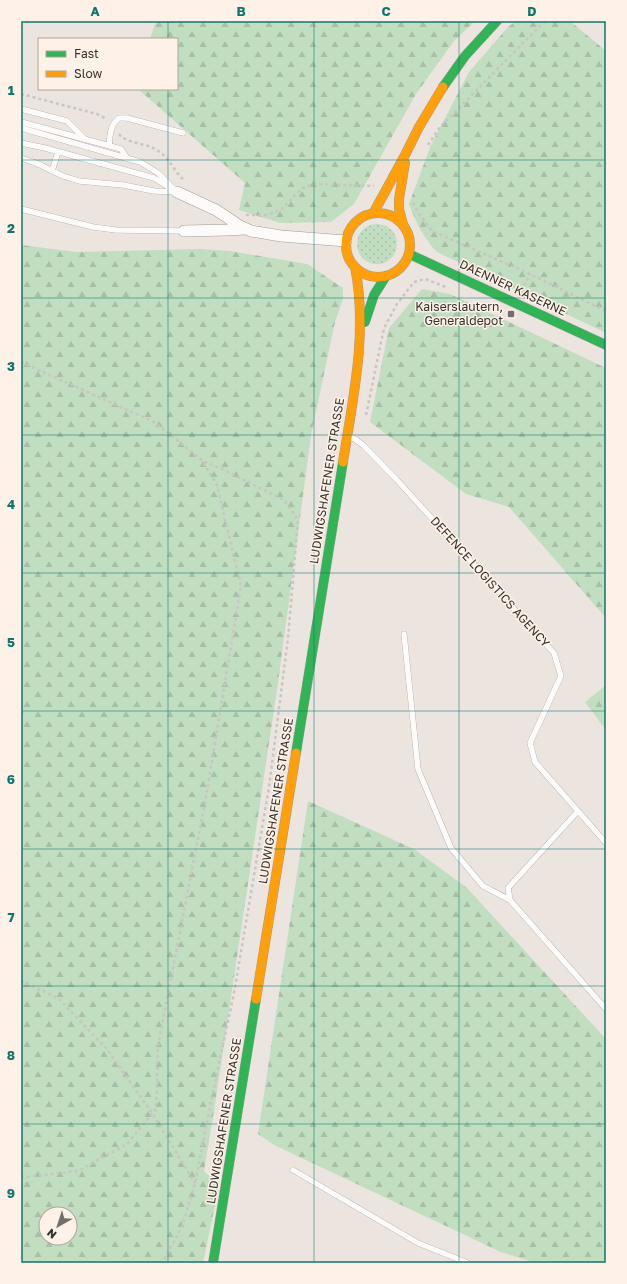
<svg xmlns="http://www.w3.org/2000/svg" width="627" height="1284" viewBox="0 0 627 1284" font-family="'Golos Text',sans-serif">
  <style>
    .grass { fill: url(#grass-dots) }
    .forest { fill: url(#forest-firs); fill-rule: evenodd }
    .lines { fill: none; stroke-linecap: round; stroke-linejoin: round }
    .lane-casing { stroke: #a29c98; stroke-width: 6 }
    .street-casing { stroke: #a29c98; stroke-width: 12 }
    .fast-casing { stroke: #a29c98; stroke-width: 10 }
    .slow-casing { stroke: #a29c98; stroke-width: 10 }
    .path { stroke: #c8c5c3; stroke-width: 2.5; stroke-dasharray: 3 3; stroke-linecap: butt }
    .lane { stroke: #fcfbfa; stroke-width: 5.5 }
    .street { stroke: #fcfbfa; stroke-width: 11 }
    .fast { stroke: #30b455; stroke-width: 9 }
    .slow { stroke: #ff9f0a; stroke-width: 9 }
    .grid { fill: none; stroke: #0f766e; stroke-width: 1; stroke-opacity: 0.55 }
    .poi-dot { fill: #756f6b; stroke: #fef1e7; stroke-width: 1.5 }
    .labels { text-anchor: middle; stroke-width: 3; stroke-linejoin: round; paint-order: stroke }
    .street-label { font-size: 12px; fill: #35302c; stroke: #fef1e7 }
    .poi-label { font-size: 12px; fill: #35302c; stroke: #fef1e7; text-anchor: end }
    .neatline { fill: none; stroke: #0f766e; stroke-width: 1.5 }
    .grid-label { font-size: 13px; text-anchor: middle; font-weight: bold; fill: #0f766e }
  </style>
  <defs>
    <pattern id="grass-dots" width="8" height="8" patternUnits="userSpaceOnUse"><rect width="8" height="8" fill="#c1dec0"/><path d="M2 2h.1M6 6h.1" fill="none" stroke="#a6bfa5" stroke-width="1.8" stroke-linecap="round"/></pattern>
    <pattern id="forest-firs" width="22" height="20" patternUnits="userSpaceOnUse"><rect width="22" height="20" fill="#c1dec0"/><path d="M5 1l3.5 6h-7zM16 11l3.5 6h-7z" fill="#a6bfa5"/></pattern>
  </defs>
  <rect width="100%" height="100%" fill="#ece4df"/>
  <path class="grass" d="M357 244a20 20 0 1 1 40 0a20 20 0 1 1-40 0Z"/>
  <path class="forest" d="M 156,21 L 475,21 L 454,41 L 416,94 L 354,204 L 331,222 L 280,223 L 239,210 L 245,183 L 138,89 L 177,89 L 177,39 L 150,39 Z
    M 516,21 L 570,21 L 606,51 L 606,333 L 437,252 C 424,239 416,222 409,204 L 431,145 L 469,72 L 508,27 Z
    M 21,245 L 77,252 L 199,249 L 230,251 L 307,264 L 343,288 L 343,299 L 335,322 L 311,435 L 278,683 L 214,1111 L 204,1171 L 219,1186 L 203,1263 L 21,1263 ZM 46,1214 L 70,1214 L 70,1238 L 46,1238 Z
    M 422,289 L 450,294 L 606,368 L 606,618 L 509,507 L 466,494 L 370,422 L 389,328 Z
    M 606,685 L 606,730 L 585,702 Z
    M 308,801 L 414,849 L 467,888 L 606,1039 L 606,1263 L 536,1263 L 501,1252 L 274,1145 L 258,1134 Z"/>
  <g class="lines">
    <defs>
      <path id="lane" d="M 21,109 L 67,121 L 84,138
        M 21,122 L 121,149 L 127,158
        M 21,128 L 140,162 L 158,173 L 177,192
        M 21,143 L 45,148 L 154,178 L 170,188
        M 109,146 C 110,135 110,125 119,118 L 127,118 L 183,133
        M 21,158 L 36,163 L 63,176 L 79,181 L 123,185 L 154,191 L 177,192
        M 52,171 L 58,152
        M 21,209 L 93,227 L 116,230 L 184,231
        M 347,436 L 355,439 L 363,445 L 397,480 L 554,653 L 561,676 L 530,743 L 535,762 L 606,843
        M 404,634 L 418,769 L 451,848 L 483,886 L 510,900
        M 578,811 L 508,888 L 510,900 L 606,1009
        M 293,1170 L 418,1243 L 468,1263"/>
      <path id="street" d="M 177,192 L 216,210 L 240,226 L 251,231 L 281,236 L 346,241
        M 184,231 L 227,230 L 245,229"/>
      <path id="fast" d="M 443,87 L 465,56 L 497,21
        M 409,254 L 606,345
        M 365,322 L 374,295 L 386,276
        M 296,753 L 343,462
        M 213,1263 L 256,999"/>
      <path id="slow" d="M 374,212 L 404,157 L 419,127 L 443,87
        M346 245a32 32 0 1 1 64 0a32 32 0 1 1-64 0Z
        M 403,224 L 399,209 L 399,199 L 405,163
        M 343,462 C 353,398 368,332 355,267
        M 256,999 L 296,753"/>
    </defs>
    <use href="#lane" class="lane-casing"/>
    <use href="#street" class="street-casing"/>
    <use href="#fast" class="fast-casing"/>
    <use href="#slow" class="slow-casing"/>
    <path class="path" d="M 21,94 L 97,114 L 107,119
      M 119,134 C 126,143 143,143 153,148 C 171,157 172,170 185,181
      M 428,145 L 440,127 L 537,29 L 546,21
      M 413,203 L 419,214 L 432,231 L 530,274 L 606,311
      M 247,216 L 247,215 L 266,215 L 274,213 L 282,209 L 301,189 L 313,184 L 374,186
      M 521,291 L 530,274
      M 21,362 L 154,422 L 203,461 L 226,471 L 284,500 L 298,520 L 288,638 L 269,787 L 234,993 L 211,1102 L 195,1183 L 182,1227 L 162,1263
      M 366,415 L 384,328 L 397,304 L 414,282 L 425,279 L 446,287
      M 21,712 L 26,715
      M 21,981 L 58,998 L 107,1049 L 152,1113 L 195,1183
      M 21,1176 L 26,1177 L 78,1171 L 127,1144 L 156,1109 L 158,1045 L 205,803 L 241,586 L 217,485 L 203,462"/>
    <use href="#lane" class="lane"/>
    <use href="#street" class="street"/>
    <use href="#fast" class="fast"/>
    <use href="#slow" class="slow"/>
  </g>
  <path class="grid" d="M 168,21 L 168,39M 314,21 L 314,1263M 459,21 L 459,1263M 168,89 L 168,1263M 21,160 L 606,160M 21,298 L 606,298M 21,435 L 606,435M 21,573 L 606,573M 21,711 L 606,711M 21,849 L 606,849M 21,986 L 606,986M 21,1124 L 606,1124"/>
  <rect class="poi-dot" x="507" y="310" width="8" height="8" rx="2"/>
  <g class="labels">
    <g class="street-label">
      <text transform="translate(513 288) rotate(25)" y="4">DAENNER KASERNE</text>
      <text transform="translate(327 481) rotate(-81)" y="4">LUDWIGSHAFENER STRASSE</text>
      <text transform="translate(490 582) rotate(48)" y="4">DEFENCE LOGISTICS AGENCY</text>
      <text transform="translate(276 801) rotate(-81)" y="4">LUDWIGSHAFENER STRASSE</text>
      <text transform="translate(224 1121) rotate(-81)" y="4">LUDWIGSHAFENER STRASSE</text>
    </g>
    <g class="poi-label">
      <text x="503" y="311">Kaiserslautern,<tspan x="503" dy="14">Generaldepot</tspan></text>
    </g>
  </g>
  <rect width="627" height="1284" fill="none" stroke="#fef1e7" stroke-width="44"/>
  <rect x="38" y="38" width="140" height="52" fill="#fef1e7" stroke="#aea49c"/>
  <rect x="46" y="51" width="20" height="6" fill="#30b455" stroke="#aea49c"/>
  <text x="74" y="58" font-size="12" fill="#35302c">Fast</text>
  <rect x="46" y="71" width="20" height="6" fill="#ff9f0a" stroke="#aea49c"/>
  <text x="74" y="78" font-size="12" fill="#35302c">Slow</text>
  <g transform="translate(58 1226) rotate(219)"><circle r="19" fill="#fef1e7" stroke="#aea49c"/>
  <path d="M0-3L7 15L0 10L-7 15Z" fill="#756f6b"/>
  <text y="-6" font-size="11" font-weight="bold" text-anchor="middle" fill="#35302c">N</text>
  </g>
  <rect x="22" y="22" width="583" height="1240" class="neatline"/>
  <g class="grid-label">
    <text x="95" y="16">A</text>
    <text x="241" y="16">B</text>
    <text x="386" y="16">C</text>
    <text x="532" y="16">D</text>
    <text x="11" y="95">1</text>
    <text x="11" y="233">2</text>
    <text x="11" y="371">3</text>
    <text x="11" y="509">4</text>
    <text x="11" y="647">5</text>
    <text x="11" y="784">6</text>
    <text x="11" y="922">7</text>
    <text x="11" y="1060">8</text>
    <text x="11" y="1198">9</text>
  </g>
</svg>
